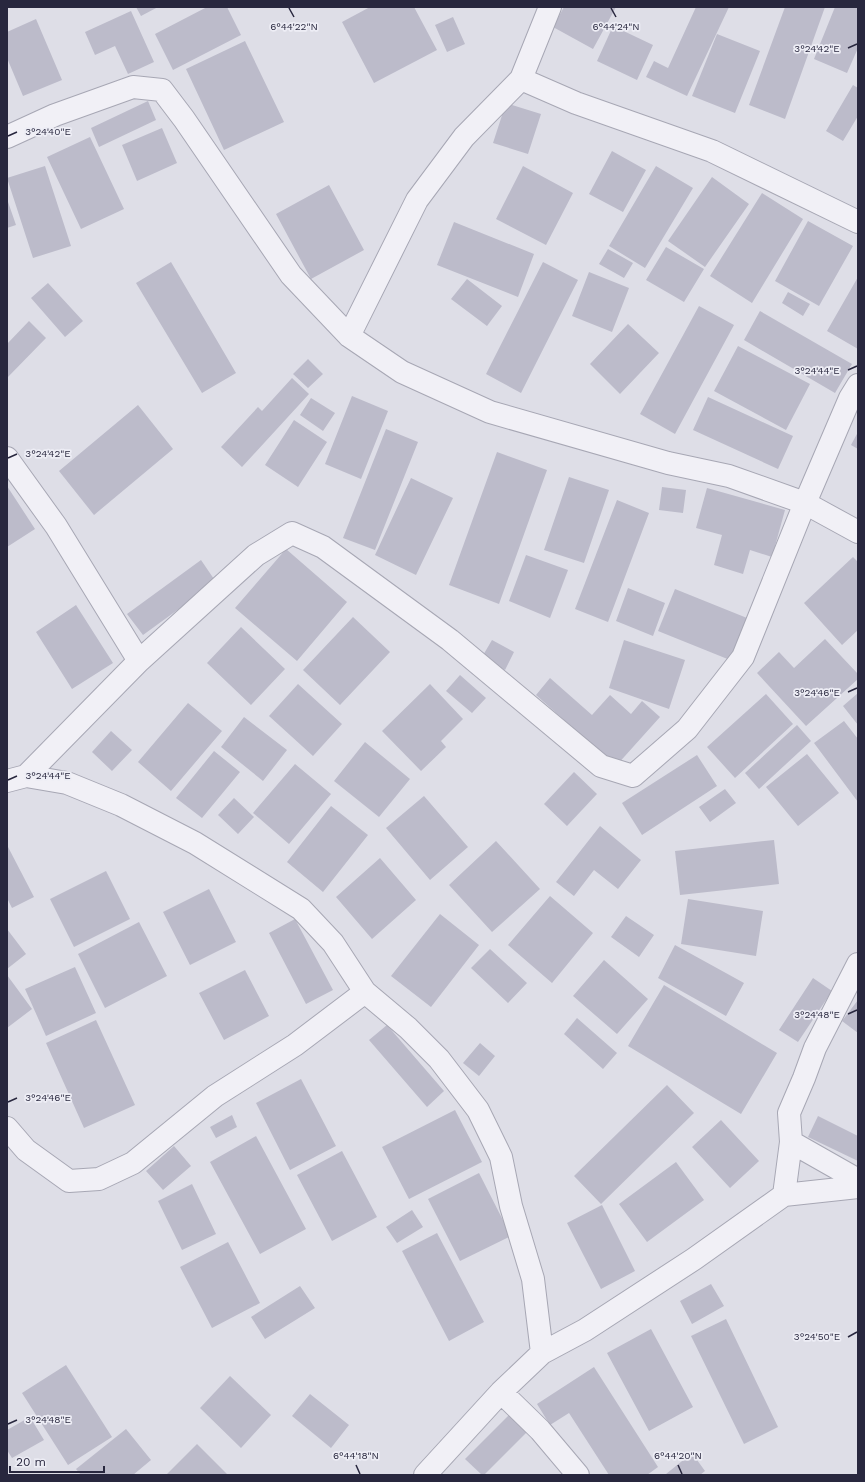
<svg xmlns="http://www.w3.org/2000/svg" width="865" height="1482" viewBox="0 0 865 1482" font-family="'Work Sans',sans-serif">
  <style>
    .building { fill: #bcbbca }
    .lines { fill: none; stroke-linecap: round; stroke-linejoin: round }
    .minor-casing { stroke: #a7a7b4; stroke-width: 24 }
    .minor { stroke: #f1f0f6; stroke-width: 22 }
    .ticks { fill: none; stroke: #28273e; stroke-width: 1.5 }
    .ticks-label { font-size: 10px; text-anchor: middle; fill: #28273e; stroke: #ededf5; stroke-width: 3.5; stroke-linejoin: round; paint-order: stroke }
  </style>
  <rect width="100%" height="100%" fill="#dedee7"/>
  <path class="building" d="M 136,7 L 158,7 L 141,16 Z
    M 207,7 L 227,7 L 241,35 L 173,70 L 155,34 Z
    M 370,7 L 414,7 L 437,50 L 374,83 L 342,22 Z
    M 564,7 L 616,7 L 593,49 L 553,27 Z
    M 696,7 L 729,7 L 687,96 L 646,77 L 654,61 L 668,68 Z
    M 785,7 L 825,7 L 785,119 L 749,105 Z
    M 835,7 L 858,7 L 858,48 L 847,73 L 814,59 Z
    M 131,11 L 154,62 L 128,74 L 115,46 L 95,55 L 85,32 Z
    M 453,17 L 465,44 L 447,52 L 435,25 Z
    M 36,19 L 62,80 L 23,96 L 7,58 L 7,32 Z
    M 613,26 L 653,45 L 637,80 L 597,61 Z
    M 717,34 L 760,51 L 735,113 L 692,96 Z
    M 245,41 L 284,122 L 224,150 L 186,69 Z
    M 853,85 L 858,88 L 858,116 L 843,141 L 826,131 Z
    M 148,101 L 156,120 L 99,147 L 91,128 Z
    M 506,103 L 541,114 L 528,154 L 493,143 Z
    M 162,128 L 177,163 L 137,181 L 122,145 Z
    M 90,137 L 124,209 L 81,229 L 47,157 Z
    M 612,151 L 646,170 L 623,212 L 589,194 Z
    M 45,166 L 71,246 L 33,258 L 7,178 Z
    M 523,166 L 573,193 L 546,245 L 496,219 Z
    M 656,166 L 693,188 L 645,268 L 609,246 Z
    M 712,177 L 749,204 L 705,267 L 668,241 Z
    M 329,185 L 364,250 L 311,279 L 276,214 Z
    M 762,193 L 803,219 L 752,303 L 710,276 Z
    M 7,199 L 16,225 L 7,228 Z
    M 808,221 L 853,246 L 819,306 L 775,281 Z
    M 454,222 L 534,254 L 518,297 L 437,265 Z
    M 666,247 L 704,269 L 684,302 L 646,280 Z
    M 608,249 L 633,263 L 624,278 L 599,264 Z
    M 171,262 L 236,373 L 202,393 L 136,283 Z
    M 543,262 L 578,280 L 521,393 L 486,374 Z
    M 589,272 L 629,288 L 612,332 L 572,316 Z
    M 858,277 L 858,349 L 827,331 Z
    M 467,279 L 502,306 L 487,326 L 451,299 Z
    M 48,283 L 83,321 L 65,337 L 31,298 Z
    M 788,292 L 810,304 L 803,316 L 782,303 Z
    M 699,306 L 734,325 L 675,434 L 640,414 Z
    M 760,311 L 852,364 L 835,393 L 744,340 Z
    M 29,321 L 46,338 L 7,378 L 7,344 Z
    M 628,324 L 659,353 L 620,394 L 590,364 Z
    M 738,346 L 810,384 L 786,430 L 714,391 Z
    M 308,359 L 323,374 L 308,388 L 293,374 Z
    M 292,378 L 309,394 L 242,467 L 221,447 L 258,407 L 262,411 Z
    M 352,396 L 388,411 L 361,479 L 325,464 Z
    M 708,397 L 793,436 L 778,469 L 693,430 Z
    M 311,398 L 335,413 L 323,431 L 300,415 Z
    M 138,405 L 173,449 L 94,515 L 59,471 Z
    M 294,420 L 327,442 L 298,487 L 265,465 Z
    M 386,429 L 418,442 L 375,550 L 343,538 Z
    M 858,432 L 858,449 L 851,445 Z
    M 497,452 L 547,470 L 499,604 L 449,585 Z
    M 569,477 L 609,490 L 584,563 L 544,550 Z
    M 411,478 L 453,498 L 416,575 L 375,555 Z
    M 7,486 L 35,529 L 7,547 Z
    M 662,487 L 686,490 L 683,513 L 659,510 Z
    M 707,488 L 785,510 L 772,557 L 750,550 L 743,574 L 714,565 L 722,535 L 696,528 Z
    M 617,500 L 649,513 L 608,622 L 575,609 Z
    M 286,549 L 347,602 L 297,661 L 235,608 Z
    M 526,555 L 568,570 L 550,618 L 509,601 Z
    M 853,557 L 858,562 L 858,630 L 842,645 L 804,603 Z
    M 201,560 L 216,582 L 143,635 L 127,614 Z
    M 628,588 L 665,603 L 653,636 L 616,621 Z
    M 675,589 L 747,618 L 730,660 L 658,631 Z
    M 76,605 L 113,663 L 72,689 L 36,632 Z
    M 353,617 L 390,652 L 340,705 L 303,670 Z
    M 241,627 L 285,669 L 251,705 L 207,663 Z
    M 825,639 L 858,674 L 858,679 L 806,726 L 757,673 L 779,652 L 794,668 Z
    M 492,640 L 514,652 L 505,670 L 482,657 Z
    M 624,640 L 685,660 L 669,709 L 609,688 Z
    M 460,675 L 486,698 L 472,713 L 446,691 Z
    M 550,678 L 592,715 L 610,695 L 631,714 L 642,701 L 660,717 L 616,766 L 536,695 Z
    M 298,684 L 342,724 L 313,756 L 269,716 Z
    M 430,684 L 463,719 L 441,741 L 446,747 L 421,771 L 382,731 Z
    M 858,693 L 858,725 L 843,706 Z
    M 766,694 L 793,724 L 735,778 L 707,747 Z
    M 188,703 L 222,731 L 171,791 L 138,762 Z
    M 244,717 L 287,750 L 263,781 L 221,747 Z
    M 844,721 L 858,739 L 858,802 L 814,743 Z
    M 797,725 L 811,741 L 759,789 L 745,773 Z
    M 111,731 L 132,750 L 112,771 L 92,752 Z
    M 365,742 L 410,779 L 379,817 L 334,781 Z
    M 214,751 L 240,772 L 202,818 L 176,798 Z
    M 807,754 L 839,793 L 798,826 L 766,787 Z
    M 697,755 L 717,786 L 642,835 L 622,803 Z
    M 295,764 L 331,794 L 289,844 L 253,813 Z
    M 574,772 L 597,794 L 567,826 L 544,804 Z
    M 725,789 L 736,803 L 710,822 L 699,807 Z
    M 424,796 L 468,847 L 430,880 L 386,828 Z
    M 234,798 L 254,817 L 238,834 L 218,815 Z
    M 331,806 L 368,835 L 323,892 L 287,862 Z
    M 600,826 L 641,860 L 618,889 L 594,870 L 574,896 L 556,882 Z
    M 774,840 L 779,884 L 680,895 L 675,851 Z
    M 496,841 L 540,889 L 492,932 L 449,885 Z
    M 7,845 L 34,897 L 12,908 L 7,898 Z
    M 380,858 L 416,900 L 372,939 L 336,897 Z
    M 106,871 L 130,919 L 74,947 L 50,899 Z
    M 209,889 L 236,942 L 190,965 L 163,912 Z
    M 550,896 L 593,933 L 552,983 L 508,945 Z
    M 688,899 L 763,911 L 756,956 L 681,944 Z
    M 440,914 L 479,945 L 431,1007 L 391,976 Z
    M 626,916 L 654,935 L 639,957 L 611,937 Z
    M 295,919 L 333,990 L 306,1004 L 269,933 Z
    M 139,922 L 167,976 L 105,1008 L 78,954 Z
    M 7,929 L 26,954 L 7,969 Z
    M 675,945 L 744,983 L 726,1016 L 658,978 Z
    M 490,949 L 527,983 L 508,1003 L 471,968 Z
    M 604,960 L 648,999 L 617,1034 L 573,996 Z
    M 75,967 L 96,1013 L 46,1036 L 25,989 Z
    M 245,970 L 269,1016 L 224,1040 L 199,993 Z
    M 7,975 L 32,1009 L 7,1028 Z
    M 813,978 L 832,991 L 798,1042 L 779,1030 Z
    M 664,985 L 777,1053 L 741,1114 L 628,1046 Z
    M 858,1000 L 858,1033 L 842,1021 Z
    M 577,1018 L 617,1053 L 603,1069 L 564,1034 Z
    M 96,1020 L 135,1105 L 84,1128 L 46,1043 Z
    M 387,1025 L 444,1091 L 427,1107 L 369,1040 Z
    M 480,1043 L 495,1056 L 479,1076 L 463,1063 Z
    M 301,1079 L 336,1146 L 290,1170 L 256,1103 Z
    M 667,1085 L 694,1113 L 601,1204 L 574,1176 Z
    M 455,1110 L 482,1162 L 409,1199 L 382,1147 Z
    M 232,1115 L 237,1127 L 216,1138 L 210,1127 Z
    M 818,1116 L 858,1136 L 858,1161 L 808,1137 Z
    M 721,1120 L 759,1161 L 730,1188 L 692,1147 Z
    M 256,1136 L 306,1229 L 260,1254 L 210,1162 Z
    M 174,1146 L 191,1166 L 163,1190 L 146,1171 Z
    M 342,1151 L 377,1217 L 332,1241 L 297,1175 Z
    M 676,1162 L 704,1200 L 647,1242 L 619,1204 Z
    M 479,1173 L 511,1236 L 460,1261 L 428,1199 Z
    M 192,1184 L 216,1234 L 182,1250 L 158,1201 Z
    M 602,1205 L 635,1271 L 601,1289 L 567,1223 Z
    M 412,1210 L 423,1227 L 397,1243 L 386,1227 Z
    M 437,1233 L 484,1322 L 449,1341 L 402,1251 Z
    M 228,1242 L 260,1303 L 212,1328 L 180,1267 Z
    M 711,1284 L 724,1306 L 692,1324 L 680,1301 Z
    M 300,1286 L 315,1308 L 265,1339 L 251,1317 Z
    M 726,1319 L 778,1427 L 744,1444 L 691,1336 Z
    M 651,1329 L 693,1407 L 649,1431 L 607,1353 Z
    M 66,1365 L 112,1437 L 68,1465 L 22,1393 Z
    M 594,1367 L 658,1467 L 647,1475 L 609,1475 L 569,1413 L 550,1425 L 537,1404 Z
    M 230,1376 L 271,1415 L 241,1448 L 200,1408 Z
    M 310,1394 L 349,1425 L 331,1448 L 292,1416 Z
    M 509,1415 L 527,1432 L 484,1475 L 482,1475 L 465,1459 Z
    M 30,1417 L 44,1440 L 12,1458 L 7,1450 L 7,1430 Z
    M 126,1429 L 151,1460 L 133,1475 L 81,1475 L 76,1469 Z
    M 197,1444 L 228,1475 L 166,1475 Z
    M 692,1453 L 705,1471 L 700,1475 L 667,1475 L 666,1474 Z"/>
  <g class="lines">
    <defs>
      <path id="minor" d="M 521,79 L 576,103 L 712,151 L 858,222
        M 7,137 L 55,115 L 133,87 L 162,90 L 184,119 L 291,275 L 349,336 L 402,372 L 490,412 L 668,463 L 729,476 L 805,503 L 858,532
        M 349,336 L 417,200 L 464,137 L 521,79 L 550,7
        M 7,458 L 56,526 L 139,661
        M 26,776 L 139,661 L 256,555 L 292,533 L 323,547 L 450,640 L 601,766 L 633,776 L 687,729 L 743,657 L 805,503 L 850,398 L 858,385
        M 7,781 L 26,776 L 67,783 L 121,805 L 195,843 L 301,909 L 333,943 L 365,992 L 408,1028 L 439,1059 L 478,1110 L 501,1157 L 511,1206 L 533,1279 L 542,1353
        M 7,1128 L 26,1150 L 69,1181 L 99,1179 L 133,1163 L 215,1096 L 295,1045 L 365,992
        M 791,1142 L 858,1180
        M 784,1195 L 791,1142 L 789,1113 L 804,1078 L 815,1048 L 858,964
        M 501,1392 L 540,1430 L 578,1475
        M 425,1475 L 501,1392 L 542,1353 L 585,1330 L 694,1259 L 784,1195 L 858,1187"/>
    </defs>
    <use href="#minor" class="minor-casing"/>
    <use href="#minor" class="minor"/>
  </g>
  <path class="ticks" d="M 289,8 L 294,17M 611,8 L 616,17M 848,48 L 857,44M 8,136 L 17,132M 848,370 L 857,366M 8,458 L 17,454M 848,692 L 857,688M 8,780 L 17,776M 848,1014 L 857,1010M 8,1102 L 17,1098M 848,1337 L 857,1332M 8,1424 L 17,1420M 356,1465 L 360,1474M 678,1465 L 682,1474"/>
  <g class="ticks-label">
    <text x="294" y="30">6°44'22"N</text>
    <text x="616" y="30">6°44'24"N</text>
    <text x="817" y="52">3°24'42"E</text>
    <text x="48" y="135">3°24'40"E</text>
    <text x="817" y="374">3°24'44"E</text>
    <text x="48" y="457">3°24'42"E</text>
    <text x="817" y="696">3°24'46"E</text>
    <text x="48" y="779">3°24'44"E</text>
    <text x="817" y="1018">3°24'48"E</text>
    <text x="48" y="1101">3°24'46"E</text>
    <text x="817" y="1340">3°24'50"E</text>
    <text x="48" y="1423">3°24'48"E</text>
    <text x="356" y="1459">6°44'18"N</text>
    <text x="678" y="1459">6°44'20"N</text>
  </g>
  <rect width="865" height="1482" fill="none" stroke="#28273e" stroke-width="16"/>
  <path d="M10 1466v6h94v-6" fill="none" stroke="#28273e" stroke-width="2"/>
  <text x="16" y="1466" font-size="12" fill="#28273e" stroke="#ededf5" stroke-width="3" paint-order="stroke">20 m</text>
</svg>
